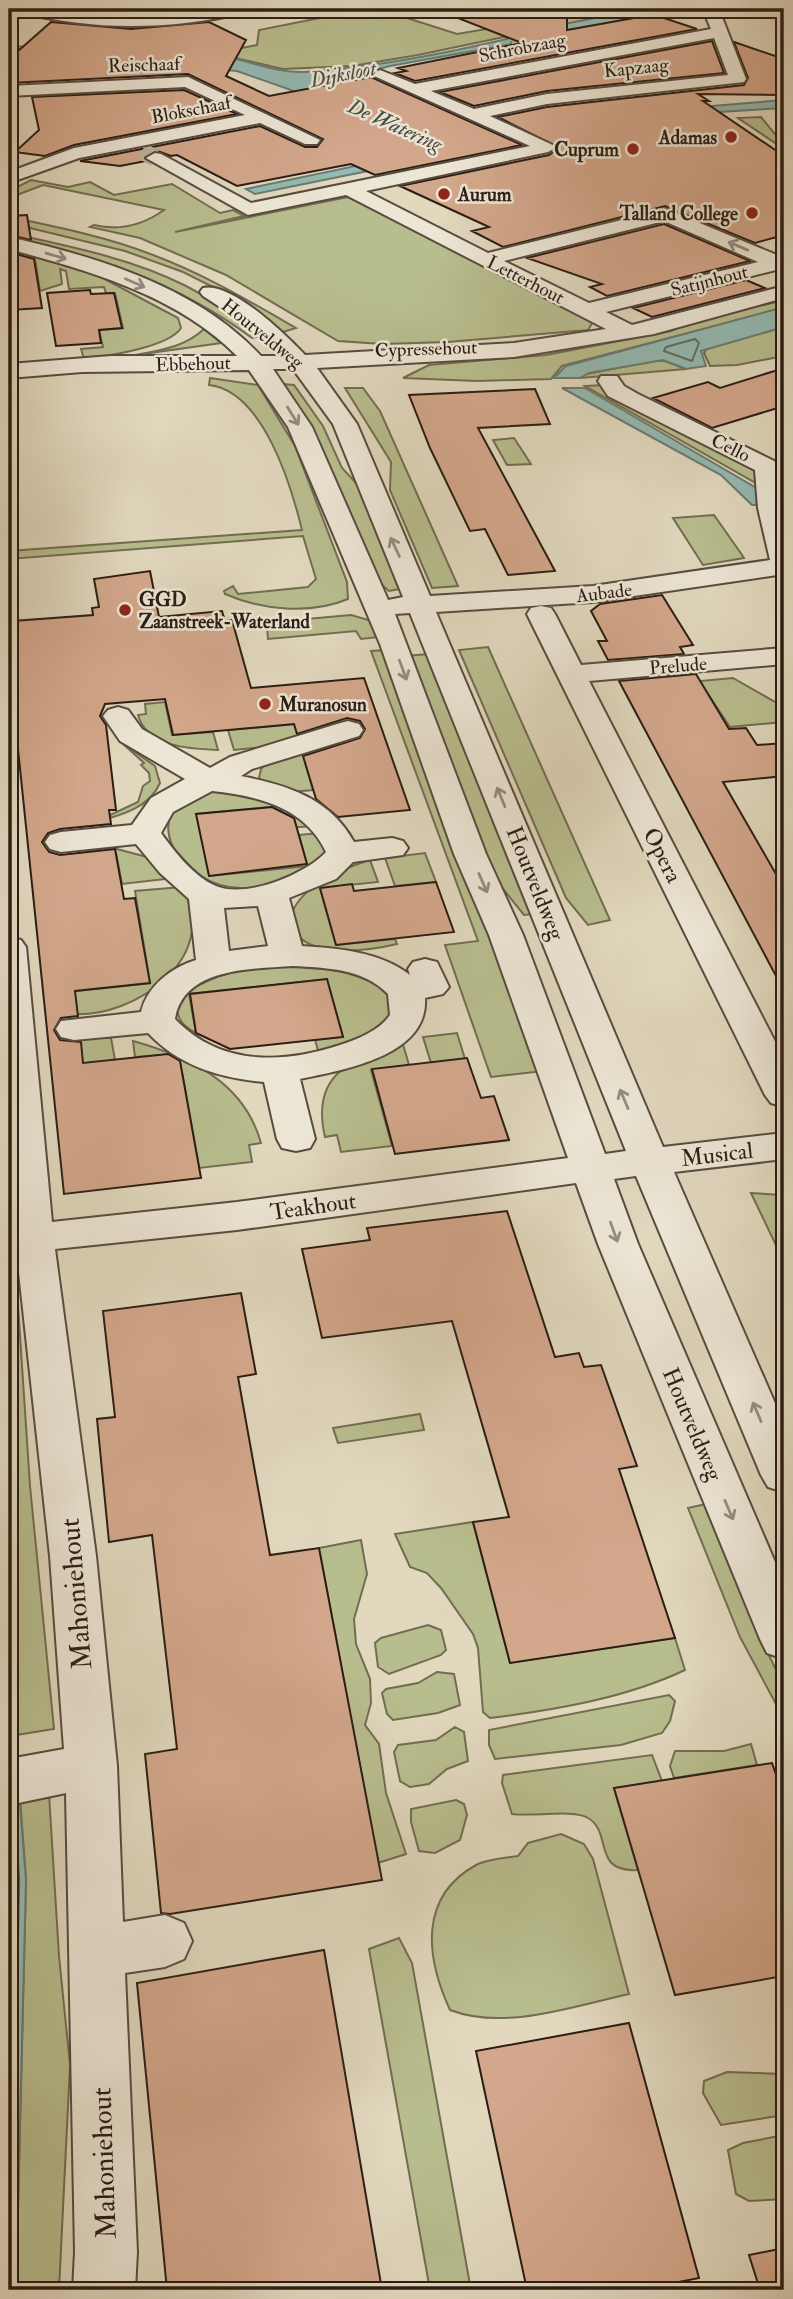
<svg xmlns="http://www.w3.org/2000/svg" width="793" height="2299" viewBox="0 0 793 2299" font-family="'IM FELL Double Pica',serif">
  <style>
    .green { fill: #b8bd8e; stroke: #726d52; stroke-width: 2 }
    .water { fill: #94bab2; stroke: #6a7b73; stroke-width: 2 }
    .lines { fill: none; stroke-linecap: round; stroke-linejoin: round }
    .shore-far1 { stroke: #606c64; stroke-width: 2 }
    .shore { stroke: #606c64; stroke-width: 2.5 }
    .canal { fill: #94bab2; fill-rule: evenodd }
    .building { fill: #d3a78b; stroke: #2b1d15; stroke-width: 2 }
    .minor-tunnel { stroke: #bdb39c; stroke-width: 17; stroke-dasharray: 17 9; stroke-linecap: butt }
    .minor-casing { stroke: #584c3f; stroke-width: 4 }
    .minor { fill: #ece6d5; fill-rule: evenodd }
    .oneway { stroke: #958c7f }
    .poi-dot { fill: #8f2418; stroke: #ece6d5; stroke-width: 2.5 }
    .labels { text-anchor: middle; stroke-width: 5; stroke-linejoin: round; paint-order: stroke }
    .far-street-label { font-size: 19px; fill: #2b1d15; stroke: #ece6d5 }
    .far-poi-label { font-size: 19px; font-weight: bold; fill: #2b1d15; stroke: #ece6d5; text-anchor: end }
    .far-water-label { font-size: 21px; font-style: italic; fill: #4a4c44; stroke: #ece6d5 }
    .street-label { font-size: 23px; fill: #2b1d15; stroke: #ece6d5 }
    .near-street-label { font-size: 28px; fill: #2b1d15; stroke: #ece6d5 }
  </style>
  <rect width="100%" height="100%" fill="#e1d8be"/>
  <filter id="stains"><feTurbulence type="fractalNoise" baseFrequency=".00286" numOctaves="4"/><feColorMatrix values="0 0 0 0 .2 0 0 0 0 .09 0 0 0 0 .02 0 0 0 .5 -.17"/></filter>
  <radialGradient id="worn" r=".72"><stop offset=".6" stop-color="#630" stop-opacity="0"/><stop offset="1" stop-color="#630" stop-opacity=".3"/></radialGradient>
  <path class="green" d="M 365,9 L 379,9 L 457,34 L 568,15 L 569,9 L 637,9 L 418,55 L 352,66 L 283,69 L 214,53 L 257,45 L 259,30 Z
    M 761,117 L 784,145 L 784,149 L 738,118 Z
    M 31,180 L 68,187 L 90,182 L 114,195 L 172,184 L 220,213 L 233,210 L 244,216 L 175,232 L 348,197 L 594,320 L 588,330 L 448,342 L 382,344 L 338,341 L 226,275 L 140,238 L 90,227 L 94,225 C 119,231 143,225 164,210 L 43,185 L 9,198 L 9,191 Z
    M 9,217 C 57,227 107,237 153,255 C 204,274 249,301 296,328 L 280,333 L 229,295 L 183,272 L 125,251 L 9,223 Z
    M 9,233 C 68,246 130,258 184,285 C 212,299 236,317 260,336 L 252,338 C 175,281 101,259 9,238 Z
    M 9,247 L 86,269 L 178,318 L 181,328 C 169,347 108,356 84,359 L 81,349 L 103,347 L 99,330 L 123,328 L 115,293 L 106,293 L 104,287 L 69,289 L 66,271 L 60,269 L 62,284 L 40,291 L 35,259 L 25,254 L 9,254 Z
    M 784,300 L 784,308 L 562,366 L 551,379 L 477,381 L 403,378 L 429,365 L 546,355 L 671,331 L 682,325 Z
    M 784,326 L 784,356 L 737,365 L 710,366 L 704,353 L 707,348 Z
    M 204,329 L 221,343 L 136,355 C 161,350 185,347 204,329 Z
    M 653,361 L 665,361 L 686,369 L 580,378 L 587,374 Z
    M 210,378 L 258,385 L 295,446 L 347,582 L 348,599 C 310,615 262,610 225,594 L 224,591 L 233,586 L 238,594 L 308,587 L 316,579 L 303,536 L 9,559 L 9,551 L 302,530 C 291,485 263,391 209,385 Z
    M 283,384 L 294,385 L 323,426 L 342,468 L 359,486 L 400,589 L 389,591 L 375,579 L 326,458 Z
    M 603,385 L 756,465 L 761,486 L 585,386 Z
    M 345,388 L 363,388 L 380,411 L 458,586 L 432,588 L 390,490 L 391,462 Z
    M 514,438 L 531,464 L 507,465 L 493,440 Z
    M 714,515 L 740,552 L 744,558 L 703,565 L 673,518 Z
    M 351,615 L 372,621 L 379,637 L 361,639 L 356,631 L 268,639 L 267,627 L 273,622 Z
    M 488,647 L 610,920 L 588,925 L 566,898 L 560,884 L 459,650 Z
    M 385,650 L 544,1071 L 491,1077 L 445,945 L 478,941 L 371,651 Z
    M 429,654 L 534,914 L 524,915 L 491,874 L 405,656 Z
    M 733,678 L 784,707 L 784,722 L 730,727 L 706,691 L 630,698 L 624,688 Z
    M 165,702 L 172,735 L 213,732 L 218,750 C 190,749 147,747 138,715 L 146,714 L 145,704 Z
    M 319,722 L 303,732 L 305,737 L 274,746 L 234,750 L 228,730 Z
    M 122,743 L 155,766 L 160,783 C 149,809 118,816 93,823 L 138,802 L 143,786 L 150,781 L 149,773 L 141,765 L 144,763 Z
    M 355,744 L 305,762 L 313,790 L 279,793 L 259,778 L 261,769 L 266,764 L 317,748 Z
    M 218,791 L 266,797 L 315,826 L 286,828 L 280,806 L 197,814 L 210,876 L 307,866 L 299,835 L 320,833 L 327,850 L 324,861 C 299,872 275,886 248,888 C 174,892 128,798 218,791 Z
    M 113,848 L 147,857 L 174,878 L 122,884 L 116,853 L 75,854 Z
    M 425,853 L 436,882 L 395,886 L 385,858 Z
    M 370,860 L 378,882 L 320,888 L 336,945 L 395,939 L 397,944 C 372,950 308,960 294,929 C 292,925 293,917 292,912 C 306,883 341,869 370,860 Z
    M 182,887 C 223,956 135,1019 71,1014 L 58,993 L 150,983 L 135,891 Z
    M 305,965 C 326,968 397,978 392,1011 C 392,1016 388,1022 386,1027 L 331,1050 L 318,1050 L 315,1040 L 343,1037 L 327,979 L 189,994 L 196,1033 C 179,1024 175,1015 178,997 C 225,967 251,968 305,965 Z
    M 457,1033 L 465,1059 L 431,1063 L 423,1037 Z
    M 72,1037 L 111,1038 L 115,1060 L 75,1065 Z
    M 133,1041 C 190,1057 244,1082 261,1143 L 249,1145 L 252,1162 L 199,1168 L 182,1072 L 165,1073 L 162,1055 L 135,1057 Z
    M 402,1041 L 409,1065 L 371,1070 L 392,1146 L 341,1152 L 337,1135 L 325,1137 C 310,1073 352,1060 402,1041 Z
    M 751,1193 L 781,1195 L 784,1203 L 784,1262 Z
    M 13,1230 L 30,1486 L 54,1729 L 16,1735 L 9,1663 L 9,1231 Z
    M 420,1414 L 424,1430 L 338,1443 L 333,1428 Z
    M 715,1502 L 753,1623 L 784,1686 L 784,1719 L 740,1637 L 688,1508 Z
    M 473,1522 L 510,1663 L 675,1638 L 685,1670 C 626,1698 555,1710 490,1718 L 483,1712 L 478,1648 L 473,1634 L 441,1588 L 427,1573 L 410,1567 L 395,1534 Z
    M 361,1540 L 367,1574 L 354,1619 L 356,1644 L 370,1679 L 371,1703 L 365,1725 L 379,1744 L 386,1793 L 406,1854 L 378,1863 L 319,1548 Z
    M 428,1625 L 441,1630 L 446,1650 L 441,1655 L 389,1674 L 378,1667 L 375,1643 L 381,1638 Z
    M 437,1672 L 454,1674 L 460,1705 L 438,1713 L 393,1720 L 387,1714 L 382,1693 L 386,1689 L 418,1683 Z
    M 669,1695 L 675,1701 L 670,1721 L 662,1733 L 621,1745 L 495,1759 L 489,1745 L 489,1730 Z
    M 455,1727 L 464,1732 L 468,1761 L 447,1769 L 429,1784 L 410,1787 L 400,1781 L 394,1752 L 398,1745 L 436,1740 Z
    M 751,1744 L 757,1765 L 674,1778 L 670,1766 L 675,1751 L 724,1751 Z
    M 652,1755 L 662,1781 L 614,1788 L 638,1870 C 591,1873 613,1832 588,1818 C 574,1809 531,1817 512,1814 L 502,1783 L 503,1775 Z
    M 49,1794 L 59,1956 L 70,2065 L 59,2290 L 16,2290 L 26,1880 L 20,1798 Z
    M 456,1800 L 464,1804 L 467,1815 L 460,1840 L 435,1853 L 419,1851 L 411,1822 L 411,1809 Z
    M 561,1834 L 584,1844 L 593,1859 L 629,1994 C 574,2006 505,2031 450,2010 C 426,1958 418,1897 476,1865 C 487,1859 505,1858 518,1856 L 528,1843 Z
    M 399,1938 L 412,1963 L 471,2290 L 430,2290 L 369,1949 Z
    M 727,2072 L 784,2074 L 784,2115 L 721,2125 L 703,2093 L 704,2081 Z
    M 784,2135 L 784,2199 L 749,2201 L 736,2194 L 728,2150 L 743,2143 Z"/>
  <path class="water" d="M 637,9 L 717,9 L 667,11 L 512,40 L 511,44 L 390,66 L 323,83 L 360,101 L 476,143 L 548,128 L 687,108 L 784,100 L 784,108 L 702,113 L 585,155 L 540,136 L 255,194 L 246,189 L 432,150 L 325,102 L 237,71 L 68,56 L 9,57 L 9,46 C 79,49 151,48 221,56 C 249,60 275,73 304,72 C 416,65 528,33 637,9 Z
    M 784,307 L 784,327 L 701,351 L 706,366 L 686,369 L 663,360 L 589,373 L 580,378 L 554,378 L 566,366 Z
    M 562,388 L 585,388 L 760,490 L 784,488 L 784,504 L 752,505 L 721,475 Z
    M 9,1663 L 26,1880 L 16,2290 L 9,2290 Z"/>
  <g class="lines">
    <path class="shore-far1" d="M 695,339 L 699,343 L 692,361 L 664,351 L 666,347 Z"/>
    <path class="shore" d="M 9,1858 L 9,1929
      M 10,2290 L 19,1880 L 14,1806"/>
    <path class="canal" d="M 649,9 L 682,9 L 674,14 L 516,44 L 508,39 L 516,34 Z"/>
  </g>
  <path class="building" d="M 110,9 L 180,9 L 186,12 L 119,16 L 107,15 Z
    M 441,9 L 567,9 L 567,30 L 645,16 L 658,16 L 697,29 L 415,81 L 395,73 L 406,71 L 398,68 L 522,43 L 440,11 Z
    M 51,22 L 131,29 L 209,22 L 246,40 L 226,76 L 269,96 L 371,77 L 522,145 L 375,175 L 351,164 L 237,186 L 177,155 L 171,156 L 155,150 L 145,156 L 146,161 L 120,166 L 80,161 L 260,126 L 305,147 L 317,147 L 323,139 L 188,74 L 9,83 L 9,59 Z
    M 712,41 L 724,73 L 547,91 L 474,106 L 440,92 Z
    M 734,42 L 784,59 L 784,95 L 698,94 L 709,101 L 703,101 L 784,156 L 784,235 L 755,243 L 665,206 L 503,247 L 472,231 L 489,227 L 400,186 L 549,155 L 559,148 L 498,117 L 547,107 L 744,85 L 748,78 Z
    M 184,90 L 237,114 L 74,145 L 45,156 L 15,152 L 39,130 L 32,97 Z
    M 27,215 L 31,240 L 9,235 L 9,216 Z
    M 664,224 L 750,261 L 607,296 L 590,287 L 602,284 L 527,258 Z
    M 9,252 L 34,259 L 42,308 L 9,310 Z
    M 746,280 L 765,288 L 652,317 L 633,308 Z
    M 90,290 L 91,294 L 114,293 L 122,328 L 99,330 L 101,343 L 56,346 L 47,293 Z
    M 784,368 L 784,406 L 712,428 L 653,398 L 708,382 L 720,388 Z
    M 535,389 L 550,424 L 478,428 L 555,571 L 508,575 L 485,529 L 470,531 L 430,448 L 409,395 Z
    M 150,571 L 159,617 L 222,611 L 225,621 L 232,620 L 251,688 L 364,678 L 410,810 L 338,817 L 316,799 L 303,756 L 360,738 L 365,729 L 360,721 L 347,718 L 297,734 L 294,724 L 173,735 L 165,699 L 105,704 L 100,716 L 106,725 L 116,810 L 109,810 L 111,824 L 60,829 L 48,833 L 42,842 L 49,852 L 60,855 L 115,849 L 124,899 L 135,898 L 150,983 L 75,991 L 78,1016 L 61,1018 L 54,1030 L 60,1040 L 81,1042 L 83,1063 L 168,1054 L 180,1061 L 201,1178 L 64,1194 L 9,662 L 9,632 L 14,632 L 13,621 L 93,615 L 92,608 L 99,607 L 94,579 Z
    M 662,595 L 693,645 L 680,647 L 684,654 L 608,660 L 598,641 L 607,641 L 591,611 L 600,604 Z
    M 696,674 L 729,729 L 746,728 L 757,745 L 784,743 L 784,776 L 723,782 L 784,888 L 784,991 L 619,681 Z
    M 272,807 L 294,818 L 307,864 L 209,876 L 196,814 Z
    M 436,882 L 454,932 L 336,945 L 320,888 L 352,884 L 354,891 Z
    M 327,979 L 343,1037 L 230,1049 L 196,1033 L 190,994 Z
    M 467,1058 L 481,1098 L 494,1096 L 509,1140 L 395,1154 L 372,1069 Z
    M 507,1211 L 555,1357 L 579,1353 L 584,1367 L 601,1365 L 637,1466 L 619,1469 L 675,1638 L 510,1663 L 473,1522 L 509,1517 L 452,1321 L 322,1338 L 302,1249 L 370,1240 L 367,1228 Z
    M 241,1293 L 256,1374 L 238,1377 L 270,1555 L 319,1548 L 382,1880 L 170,1914 L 161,1913 L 145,1754 L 177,1749 L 152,1535 L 109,1542 L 97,1419 L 115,1417 L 103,1311 Z
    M 772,1763 L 784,1798 L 784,1976 L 675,1995 L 614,1788 Z
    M 324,1950 L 382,2290 L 167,2290 L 137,1983 Z
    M 629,2023 L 699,2278 L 638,2290 L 527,2290 L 476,2051 Z
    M 784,2248 L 784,2290 L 760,2290 L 749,2255 Z"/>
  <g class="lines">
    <path class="minor-tunnel" d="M 142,151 L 155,158"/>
    <defs>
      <path id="minor" d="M 16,9 C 56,9 94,19 134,19 C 174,19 213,7 252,9 L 245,13 C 168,30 95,31 18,12 Z
        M 714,12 L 722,17 L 746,79 L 744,82 L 547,104 L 490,116 L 557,147 L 548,152 L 366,191 L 488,253 L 666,209 L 784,258 L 784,268 L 606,312 L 632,325 L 784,286 L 784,298 L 654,334 L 514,357 L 317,368 L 357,424 L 430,596 L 593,586 L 770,560 L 758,508 L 755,470 L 608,396 L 598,381 L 601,376 L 617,376 L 624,386 L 638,394 L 776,462 L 779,467 L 784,511 L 784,574 L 593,602 L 436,612 L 663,1147 L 784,1133 L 784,1159 L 674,1172 L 784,1424 L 784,1492 L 768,1487 L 761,1475 L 636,1176 L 614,1179 L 638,1244 L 784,1583 L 784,1659 L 767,1653 L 760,1639 L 598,1244 L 576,1183 L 237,1230 L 55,1249 L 96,1556 L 117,1766 L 123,1922 L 165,1915 L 184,1923 L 192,1941 L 184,1959 L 165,1967 L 125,1973 L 137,2252 L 135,2290 L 73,2290 L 75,2252 L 66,1793 L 9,1805 L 9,1759 L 64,1749 L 50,1556 L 9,1181 L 9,937 L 21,940 L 26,947 L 52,1222 L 237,1202 L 568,1158 L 489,935 L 454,854 L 380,644 L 288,427 L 249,370 L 82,372 L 9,378 L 9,364 L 111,356 L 237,356 C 177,295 89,271 9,249 L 9,237 C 98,257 197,287 261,356 L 281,356 L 243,322 L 203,296 L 200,292 L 203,288 C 231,281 286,335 305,355 L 514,343 L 606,329 L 346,195 L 248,215 L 146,158 L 155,153 L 161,154 L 251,203 L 530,146 L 372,75 L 380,70 L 415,84 L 711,29 L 706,17 ZM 714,38 L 728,75 L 547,94 L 474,109 L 431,91 ZM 664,221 L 758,262 L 589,303 L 504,261 ZM 273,369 L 293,369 L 333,424 L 403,597 L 388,600 L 312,427 ZM 410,613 L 626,1151 L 605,1154 L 523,935 L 486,854 L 395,614 Z
        M 188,77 L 320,140 L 317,144 L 305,144 L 260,123 L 79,158 L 9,183 L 9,172 L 74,148 L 245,115 L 185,87 L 9,96 L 9,86 Z
        M 541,606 L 551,608 L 555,614 L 581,665 L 784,648 L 784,664 L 589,681 L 784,1059 L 784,1107 L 771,1103 L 765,1095 L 527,614 L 531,608 Z
        M 118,707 L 128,710 L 142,729 L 210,768 L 230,757 L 337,724 L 348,721 L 359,724 L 363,730 L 359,736 L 252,769 L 241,776 C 287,785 330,798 354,842 L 392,838 L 403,841 L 408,848 L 403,855 L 353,862 L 336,879 L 289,898 L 302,946 C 338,948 381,952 410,975 L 408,969 L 413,962 L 425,959 L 437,962 L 449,987 L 443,994 L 425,998 C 429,1056 343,1070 300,1079 L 315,1139 L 310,1148 L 296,1151 L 282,1148 L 277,1139 L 264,1082 C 220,1078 179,1066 148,1033 L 74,1040 L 61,1037 L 56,1029 L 61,1021 L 141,1012 C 147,986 172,967 196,960 L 189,899 L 160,873 L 136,844 L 61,852 L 50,849 L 45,842 L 50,835 L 61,832 L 132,825 L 151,798 L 185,779 L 120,741 L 103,716 L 108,710 ZM 212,791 C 258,796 305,807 326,852 C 306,874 246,899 216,886 C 194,877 174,851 161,833 L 173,812 ZM 258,906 L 268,946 L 229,951 L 224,908 ZM 293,966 C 326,968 363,968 388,994 L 390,1015 C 379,1031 358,1039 340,1045 C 282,1064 220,1066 175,1019 C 183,967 253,969 293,966 Z"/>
    </defs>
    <use href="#minor" class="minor-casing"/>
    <use href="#minor" class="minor"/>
  </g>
  <defs><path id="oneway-shaft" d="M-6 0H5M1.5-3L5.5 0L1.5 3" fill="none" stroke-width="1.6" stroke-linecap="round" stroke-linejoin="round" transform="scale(1.75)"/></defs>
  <g class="oneway">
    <use href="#oneway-shaft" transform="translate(738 246) rotate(-157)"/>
    <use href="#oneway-shaft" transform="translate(56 256) rotate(16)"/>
    <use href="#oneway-shaft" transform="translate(135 283) rotate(24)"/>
    <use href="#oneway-shaft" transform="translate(293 416) rotate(58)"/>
    <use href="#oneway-shaft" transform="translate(395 547) rotate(-115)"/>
    <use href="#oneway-shaft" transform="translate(403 670) rotate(70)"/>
    <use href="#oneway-shaft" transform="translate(501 797) rotate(-112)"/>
    <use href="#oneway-shaft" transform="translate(483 883) rotate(66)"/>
    <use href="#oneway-shaft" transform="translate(624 1099) rotate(-113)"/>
    <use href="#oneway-shaft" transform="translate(614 1232) rotate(70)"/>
    <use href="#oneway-shaft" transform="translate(757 1412) rotate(-113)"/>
    <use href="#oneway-shaft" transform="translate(729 1510) rotate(67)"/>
  </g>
  <g class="poi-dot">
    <circle cx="731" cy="137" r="7"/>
    <circle cx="633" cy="149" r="7"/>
    <circle cx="444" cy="194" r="7"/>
    <circle cx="752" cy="213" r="7"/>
    <circle cx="125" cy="610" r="7"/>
    <circle cx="265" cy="704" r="7"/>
  </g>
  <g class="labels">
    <g class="far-street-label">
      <text transform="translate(522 47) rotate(-11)" y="7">Schrobzaag</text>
      <text transform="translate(144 64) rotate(-2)" y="7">Reischaaf</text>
      <text transform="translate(636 67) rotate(-6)" y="7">Kapzaag</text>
      <text transform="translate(191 109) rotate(-11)" y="7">Blokschaaf</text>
      <text transform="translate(526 279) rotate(27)" y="7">Letterhout</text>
      <text transform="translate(709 280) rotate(-14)" y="7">Satijnhout</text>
      <text transform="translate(263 333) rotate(39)" y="7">Houtveldweg</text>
      <text transform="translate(426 348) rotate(-2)" y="7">Cypressehout</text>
      <text transform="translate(193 363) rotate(-2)" y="7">Ebbehout</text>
      <text transform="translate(731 447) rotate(26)" y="7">Cello</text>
      <text transform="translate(604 592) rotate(-7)" y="7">Aubade</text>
      <text transform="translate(678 665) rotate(-5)" y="7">Prelude</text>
    </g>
    <g class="far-poi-label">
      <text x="717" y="144">Adamas</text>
      <text x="619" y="156">Cuprum</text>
      <text x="458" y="201" text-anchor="start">Aurum</text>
      <text x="738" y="220">Talland College</text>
      <text x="139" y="606" text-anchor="start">GGD<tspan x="139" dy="22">Zaanstreek-Waterland</tspan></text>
      <text x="279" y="711" text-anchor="start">Muranosun</text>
    </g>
    <g class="far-water-label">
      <text transform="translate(343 74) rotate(-11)" y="7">Dijksloot</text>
      <text transform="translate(395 125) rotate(24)" y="7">De Watering</text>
    </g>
    <g class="street-label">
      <text transform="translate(663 855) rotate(63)" y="8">Opera</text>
      <text transform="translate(536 883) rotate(68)" y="8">Houtveldweg</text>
      <text transform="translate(717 1154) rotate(-7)" y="8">Musical</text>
      <text transform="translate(313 1206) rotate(-8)" y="8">Teakhout</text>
      <text transform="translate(693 1424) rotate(67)" y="8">Houtveldweg</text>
    </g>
    <g class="near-street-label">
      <text transform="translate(75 1594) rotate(-95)" y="10">Mahoniehout</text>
      <text transform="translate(103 2163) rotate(-92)" y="10">Mahoniehout</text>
    </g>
  </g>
  <rect width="793" height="2299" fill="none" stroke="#e1d8be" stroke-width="35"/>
  <rect x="10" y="10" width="772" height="2278" fill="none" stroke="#2b1d15" stroke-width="3.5"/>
  <rect x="18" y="18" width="758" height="2264" fill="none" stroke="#2b1d15" stroke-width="2"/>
  <rect width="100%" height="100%" filter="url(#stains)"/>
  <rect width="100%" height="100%" fill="url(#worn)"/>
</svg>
